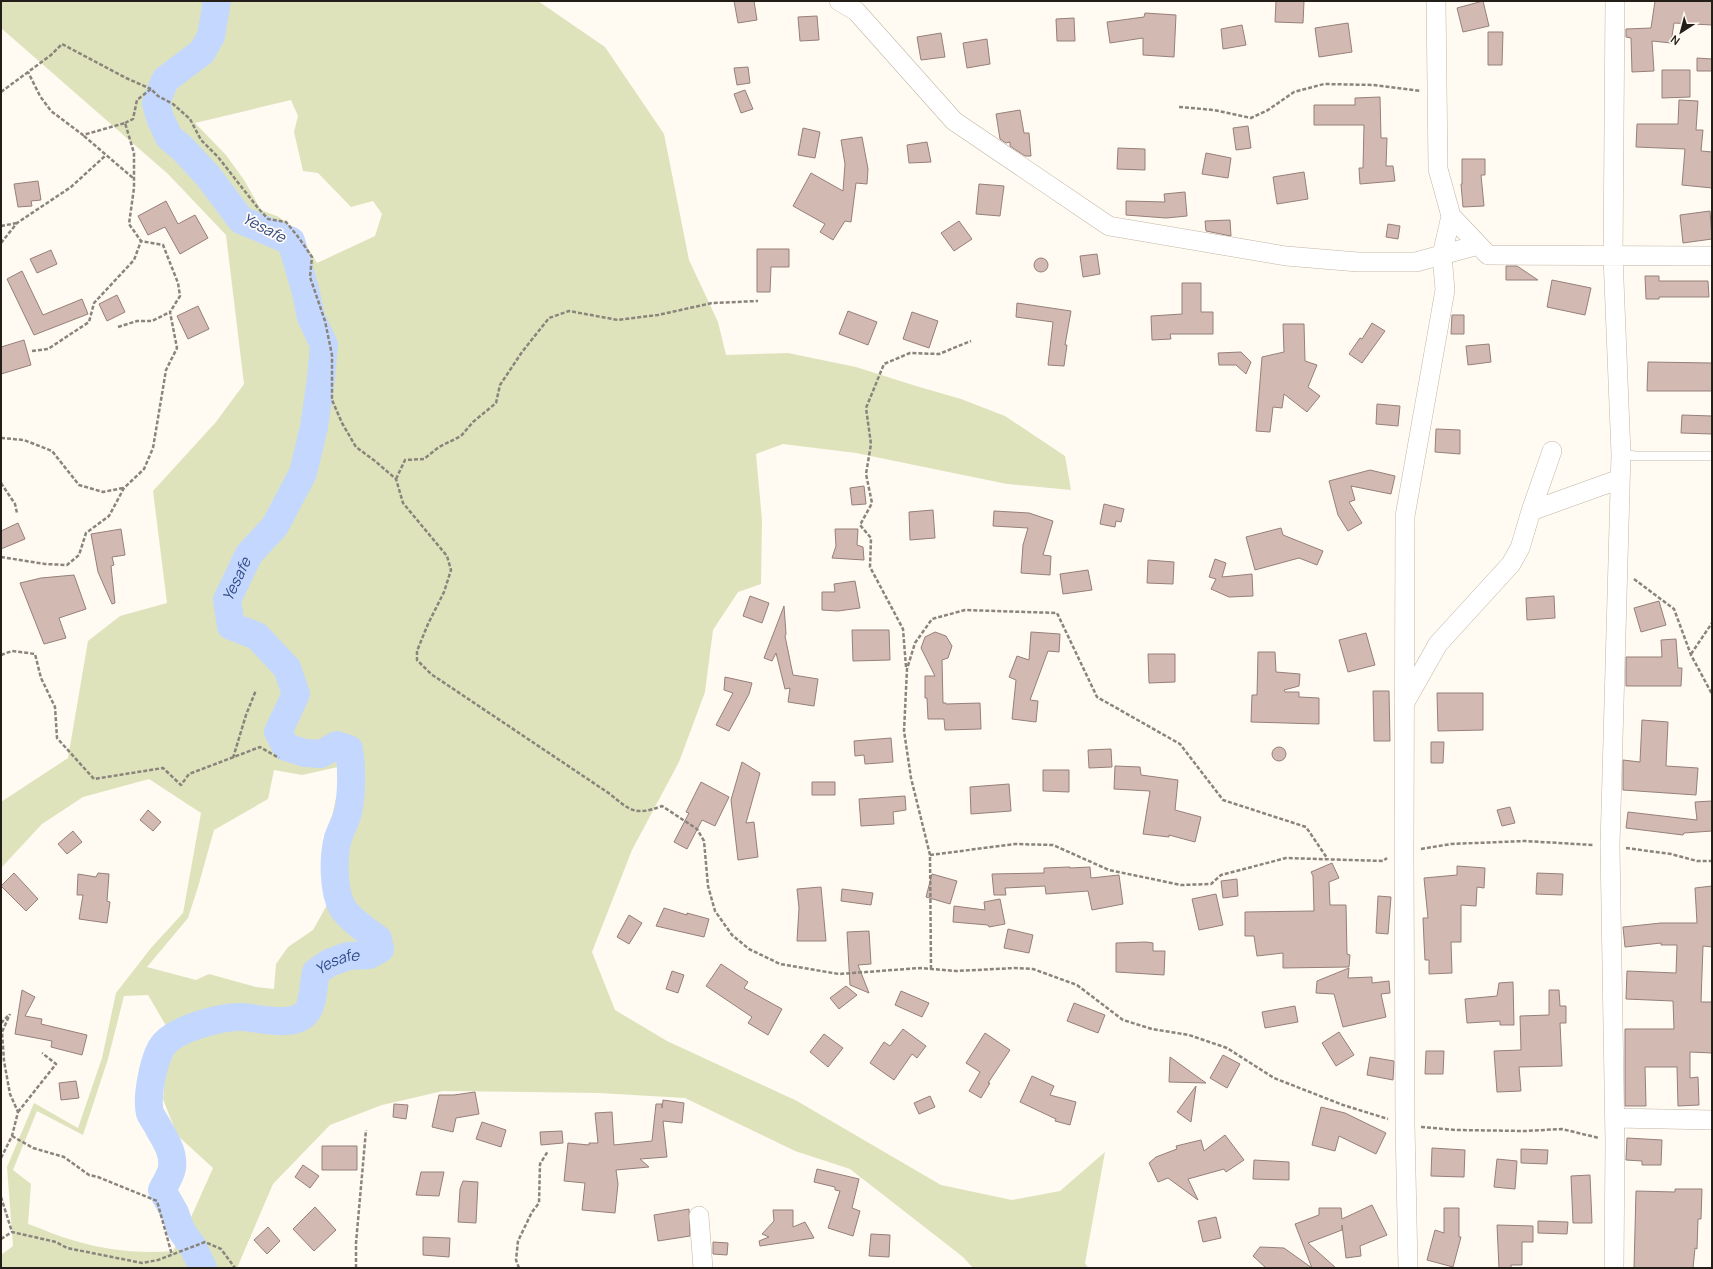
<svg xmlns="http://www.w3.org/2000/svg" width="1713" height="1269" viewBox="0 0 1713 1269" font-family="Manrope,sans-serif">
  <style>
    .green { fill: #dfe3bc; fill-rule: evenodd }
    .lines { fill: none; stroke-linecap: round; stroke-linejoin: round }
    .river { stroke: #c3d7ff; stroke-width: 28 }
    .building { fill: #d2bab3; stroke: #968079 }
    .lane-casing { stroke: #c1b5a3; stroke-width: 10 }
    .street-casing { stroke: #c1b5a3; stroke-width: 20 }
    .path { stroke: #89847c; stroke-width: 2.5; stroke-dasharray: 4 2; stroke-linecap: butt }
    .lane { stroke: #fff; stroke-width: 9 }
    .street { stroke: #fff; stroke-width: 19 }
    .labels { text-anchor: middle; stroke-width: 3.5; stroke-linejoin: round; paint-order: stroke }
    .water-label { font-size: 15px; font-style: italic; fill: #304a86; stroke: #fffaf2 }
  </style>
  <rect width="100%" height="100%" fill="#fffaf2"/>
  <path class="green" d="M 1,1 L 538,1 L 605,47 L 664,134 L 689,260 L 718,322 L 726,355 L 788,353 L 856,367 L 916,386 L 961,399 L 1005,416 L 1065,456 L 1071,490 L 1007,484 L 856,453 L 783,444 L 756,454 L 762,520 L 761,584 L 738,592 L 713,630 L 705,692 L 679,762 L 632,850 L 592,952 L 615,1010 L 667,1041 L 797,1101 L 941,1185 L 1012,1200 L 1060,1191 L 1105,1152 L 1085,1263 L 1088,1268 L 973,1268 L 963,1257 L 850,1169 L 795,1151 L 685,1098 L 599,1093 L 443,1091 L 382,1105 L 330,1125 L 273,1184 L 237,1268 L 1,1268 L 1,1255 L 13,1246 L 7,1167 L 34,1103 L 78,1128 L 102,1058 L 116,993 L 151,948 L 183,913 L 201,813 L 149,779 L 83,797 L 42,824 L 1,868 L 1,802 L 68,758 L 88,641 L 120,616 L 167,603 L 153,491 L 216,422 L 244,384 L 226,235 L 168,174 L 1,28 ZM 291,100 L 298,116 L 294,132 L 303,171 L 318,173 L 351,207 L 373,201 L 382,214 L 375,236 L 317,263 L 298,232 L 279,217 L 261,210 L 244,180 L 226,155 L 195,123 ZM 338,767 L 341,776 L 324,852 L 327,905 L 313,930 L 288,947 L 276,964 L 274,989 L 256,987 L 209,974 L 196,980 L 147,967 L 188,918 L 198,887 L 214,830 L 268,799 L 274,770 L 302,775 ZM 148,995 L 178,1046 L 166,1068 L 163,1099 L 177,1135 L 213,1168 L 188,1224 L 173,1251 C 139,1254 105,1250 72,1240 C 57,1236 43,1229 28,1224 L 31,1184 L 13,1170 L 37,1111 L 83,1135 L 108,1059 L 124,996 Z"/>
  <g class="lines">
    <path class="river" id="s1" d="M 203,1268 L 193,1247 L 181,1230 L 175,1213 L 162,1190 C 165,1184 171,1175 172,1168 C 174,1153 166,1141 159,1129 C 157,1124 152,1118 150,1113 C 146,1097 154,1054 165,1043 C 179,1028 222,1016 242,1017 C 259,1018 290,1027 304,1015 C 314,1007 313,984 316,972 L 329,963 L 348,956 L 369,955 L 380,949 L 378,939 C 368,932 348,918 342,907 C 333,889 333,857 338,838 C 341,829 346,821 348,812 C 352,795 352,766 349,749 L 337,745 L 321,754 L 305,753 L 286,747 L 278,732 L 296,694 L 287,668 L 257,636 L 231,626 L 227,600 L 249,554 L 275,526 L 303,473 L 314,427 L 321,379 L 324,345 L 311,317 L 305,289 L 291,241 L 241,220 L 208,176 L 183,149 L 169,137 L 160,118 L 156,103 L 165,80 L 202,52 L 211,36 L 217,1"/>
  </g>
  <path class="building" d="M 734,1 L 754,1 L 757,20 L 738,23 Z
    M 1276,1 L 1304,1 L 1303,23 L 1275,22 Z
    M 1483,1 L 1489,26 L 1463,32 L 1457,8 Z
    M 1655,1 L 1712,1 L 1712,25 L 1674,23 L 1671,43 L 1652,41 L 1654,71 L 1632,72 L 1631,38 L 1626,37 L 1626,29 L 1651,28 Z
    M 1145,13 L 1176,15 L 1174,57 L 1143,55 L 1143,38 L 1110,43 L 1107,22 L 1144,17 Z
    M 817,16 L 819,40 L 800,41 L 798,17 Z
    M 1074,18 L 1075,41 L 1057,41 L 1056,19 Z
    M 1348,23 L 1352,52 L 1319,57 L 1315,28 Z
    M 1242,25 L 1246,45 L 1223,49 L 1221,29 Z
    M 1488,32 L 1503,32 L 1502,65 L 1488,65 Z
    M 941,33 L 945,57 L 921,60 L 917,37 Z
    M 987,39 L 990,64 L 967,68 L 963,43 Z
    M 1697,58 L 1712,59 L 1712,71 L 1697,71 Z
    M 748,67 L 750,83 L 737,85 L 734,68 Z
    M 1662,70 L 1690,70 L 1690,97 L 1662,98 Z
    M 745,90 L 753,109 L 741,113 L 734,94 Z
    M 1380,97 L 1381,138 L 1387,138 L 1386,166 L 1393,166 L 1395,181 L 1360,184 L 1359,168 L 1363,168 L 1364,125 L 1314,125 L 1314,105 L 1355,105 L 1355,98 Z
    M 1679,100 L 1698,101 L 1696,130 L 1703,130 L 1701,151 L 1712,152 L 1712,188 L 1682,185 L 1685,149 L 1636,147 L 1637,124 L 1678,124 Z
    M 1020,110 L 1024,133 L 1029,133 L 1031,156 L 1025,156 L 1010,146 L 1010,142 L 1006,143 L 1000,139 L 996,114 Z
    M 1248,126 L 1251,148 L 1236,150 L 1233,128 Z
    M 803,128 L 820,132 L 815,158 L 798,155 Z
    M 862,137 L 868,169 L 867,184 L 856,183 L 851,222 L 845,221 L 833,240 L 820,232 L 825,224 L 793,206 L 811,173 L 843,191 L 845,164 L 841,140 Z
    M 927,142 L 931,162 L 909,163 L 907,145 Z
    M 1118,148 L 1145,149 L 1145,170 L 1117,169 Z
    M 1206,153 L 1231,158 L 1228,178 L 1202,174 Z
    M 1462,159 L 1485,159 L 1485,175 L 1481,175 L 1484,206 L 1463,207 L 1461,184 L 1462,184 Z
    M 1304,172 L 1308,199 L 1277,204 L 1273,177 Z
    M 38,181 L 41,200 L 31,201 L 32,206 L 18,207 L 14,184 Z
    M 979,184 L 1004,186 L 1000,216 L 976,214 Z
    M 1185,192 L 1187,216 L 1166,218 L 1126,215 L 1126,201 L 1165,202 L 1164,194 Z
    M 166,201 L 178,224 L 195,215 L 208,238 L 180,254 L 165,227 L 148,235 L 138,216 Z
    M 1710,211 L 1712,239 L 1683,243 L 1680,215 Z
    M 1230,220 L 1231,236 L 1206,231 L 1205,221 Z
    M 959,221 L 972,239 L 954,251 L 941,233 Z
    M 1388,224 L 1400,226 L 1398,239 L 1386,237 Z
    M 757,249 L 789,249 L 789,267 L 771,267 L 770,292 L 757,292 Z
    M 51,250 L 57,264 L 37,273 L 30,259 Z
    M 1097,254 L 1100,274 L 1083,277 L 1080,256 Z
    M1034 265a7 7 0 1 1 14 0a7 7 0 1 1-14 0Z
    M 1506,266 L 1517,266 L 1538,280 L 1506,280 Z
    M 22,271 L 43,315 L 82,299 L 88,314 L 34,335 L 7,279 Z
    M 1645,276 L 1659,276 L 1659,281 L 1708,281 L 1709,297 L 1659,297 L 1659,299 L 1646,299 Z
    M 1552,280 L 1591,288 L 1585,315 L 1547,307 Z
    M 1182,283 L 1201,283 L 1201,312 L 1213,312 L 1213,334 L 1170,334 L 1171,339 L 1152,340 L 1151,316 L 1182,314 Z
    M 117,295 L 125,312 L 107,321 L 99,304 Z
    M 1017,303 L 1071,311 L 1065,345 L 1067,345 L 1064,366 L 1048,365 L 1053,322 L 1016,317 Z
    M 198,306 L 209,329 L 188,339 L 177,316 Z
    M 848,311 L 877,322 L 868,345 L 839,334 Z
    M 912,312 L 938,321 L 929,348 L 903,339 Z
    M 1452,315 L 1464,315 L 1464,334 L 1451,334 Z
    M 1372,323 L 1385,331 L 1362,363 L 1349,354 L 1360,338 L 1362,339 Z
    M 1283,324 L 1304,324 L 1305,361 L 1317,365 L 1308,387 L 1320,396 L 1307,412 L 1284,394 L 1282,408 L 1273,407 L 1270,432 L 1256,431 L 1262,357 L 1284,352 Z
    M 24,340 L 31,365 L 1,374 L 1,347 Z
    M 1489,344 L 1491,362 L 1468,365 L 1466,346 Z
    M 1241,352 L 1251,362 L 1246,374 L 1236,365 L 1219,365 L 1218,353 Z
    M 1648,362 L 1712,363 L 1712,391 L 1647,391 Z
    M 1377,404 L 1400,406 L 1398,426 L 1376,424 Z
    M 1682,415 L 1712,416 L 1712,434 L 1681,433 Z
    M 1436,429 L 1460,430 L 1460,454 L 1435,452 Z
    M 1370,470 L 1395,476 L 1391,494 L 1351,486 L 1355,500 L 1349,502 L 1362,523 L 1348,531 L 1338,515 L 1329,481 Z
    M 864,486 L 866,504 L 852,505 L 850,488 Z
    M 1104,504 L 1124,509 L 1121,522 L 1116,521 L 1115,527 L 1100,524 Z
    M 933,510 L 935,538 L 910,540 L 909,512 Z
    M 994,511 L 1029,513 L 1053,521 L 1043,555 L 1051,556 L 1050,575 L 1021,573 L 1023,545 L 1028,528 L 993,526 Z
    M 18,523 L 25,539 L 1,549 L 1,531 Z
    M 1281,528 L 1283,535 L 1323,551 L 1317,565 L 1299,558 L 1255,570 L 1246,537 Z
    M 121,529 L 125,555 L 112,557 L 114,565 L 111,566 L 115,603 L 112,604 L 98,572 L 91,534 Z
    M 835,529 L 858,529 L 857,545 L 863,547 L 864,560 L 832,558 L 836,546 Z
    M 1215,559 L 1226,563 L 1222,577 L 1252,574 L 1253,596 L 1229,597 L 1211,589 L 1216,579 L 1209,577 Z
    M 1148,560 L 1174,562 L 1173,584 L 1147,583 Z
    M 1088,570 L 1092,590 L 1063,594 L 1060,574 Z
    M 74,575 L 86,609 L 59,618 L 66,638 L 44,644 L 20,583 L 41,578 Z
    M 855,581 L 860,608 L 838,611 L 822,610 L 822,592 L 835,592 L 834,584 Z
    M 750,596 L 769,603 L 762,623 L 743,616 Z
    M 1554,596 L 1555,618 L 1527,620 L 1526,598 Z
    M 1659,601 L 1666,625 L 1641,632 L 1634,608 Z
    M 784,606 L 786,634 L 785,636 L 793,675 L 818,679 L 814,706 L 788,702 L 790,688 L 785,689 L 776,653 L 772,661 L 764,658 Z
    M 852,630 L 889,630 L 890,660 L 853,661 Z
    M 935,632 L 946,636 L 952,646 L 948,658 L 942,660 L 943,703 L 946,703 L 946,704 L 980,703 L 981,729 L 945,730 L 944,719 L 928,719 L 927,698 L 925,698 L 925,676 L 935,676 L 921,648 L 925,637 Z
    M 1031,632 L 1060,634 L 1059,652 L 1048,651 L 1030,700 L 1038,701 L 1036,722 L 1012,719 L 1016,680 L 1009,677 L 1017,656 L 1029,660 Z
    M 1366,633 L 1375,665 L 1348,672 L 1339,640 Z
    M 1676,639 L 1678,668 L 1682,668 L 1681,686 L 1626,686 L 1626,657 L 1662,657 L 1661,640 Z
    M 1258,652 L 1275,652 L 1276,672 L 1300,674 L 1299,686 L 1284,690 L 1285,692 L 1299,692 L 1299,697 L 1319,698 L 1319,724 L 1251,722 L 1252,695 L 1257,695 Z
    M 1148,654 L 1175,654 L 1175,682 L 1149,683 Z
    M 725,677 L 752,683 L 749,694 L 729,731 L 716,725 L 733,693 L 724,690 Z
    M 1373,691 L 1389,691 L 1390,741 L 1374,741 Z
    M 1437,693 L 1483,693 L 1483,730 L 1438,731 Z
    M 1642,720 L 1668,722 L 1666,766 L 1698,768 L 1696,795 L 1623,790 L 1623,760 L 1640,762 Z
    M 891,738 L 893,762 L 865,764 L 864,755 L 855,756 L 854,741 Z
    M 1431,742 L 1444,742 L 1443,763 L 1431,763 Z
    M1272 754a7 7 0 1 1 14 0a7 7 0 1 1-14 0Z
    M 1111,749 L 1112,767 L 1089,768 L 1088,750 Z
    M 742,762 L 760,773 L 746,823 L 754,822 L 758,857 L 738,860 L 731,800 Z
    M 1115,766 L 1140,767 L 1141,775 L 1178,780 L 1175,810 L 1201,817 L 1195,842 L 1169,835 L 1169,837 L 1143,834 L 1150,791 L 1114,789 Z
    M 1043,770 L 1069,770 L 1069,792 L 1043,791 Z
    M 701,782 L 729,797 L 715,826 L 702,820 L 687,849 L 674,842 L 689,813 L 686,812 Z
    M 812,782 L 835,782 L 835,795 L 812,795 Z
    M 1009,784 L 1011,811 L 971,814 L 970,787 Z
    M 905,796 L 906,810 L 893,812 L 894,824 L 861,826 L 859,799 Z
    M 1712,801 L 1712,831 L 1684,833 L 1683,835 L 1626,828 L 1628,812 L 1697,820 L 1695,802 Z
    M 1510,807 L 1515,823 L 1502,826 L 1497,810 Z
    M 148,810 L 161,822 L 153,831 L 140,820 Z
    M 73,831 L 82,842 L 67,854 L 58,844 Z
    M 1332,863 L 1339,878 L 1329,882 L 1330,905 L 1346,905 L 1347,954 L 1350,955 L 1349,967 L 1283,968 L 1283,953 L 1257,956 L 1254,936 L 1245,936 L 1245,912 L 1314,911 L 1313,876 L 1311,872 Z
    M 1457,866 L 1485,868 L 1484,888 L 1477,887 L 1476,906 L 1461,905 L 1461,942 L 1451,942 L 1452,973 L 1429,974 L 1429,960 L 1425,960 L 1424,941 L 1423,918 L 1428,918 L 1424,878 L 1457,875 Z
    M 1070,867 L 1070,868 L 1090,867 L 1091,878 L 1119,875 L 1123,904 L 1092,910 L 1088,891 L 1046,894 L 1045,886 L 1005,888 L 1006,895 L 994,895 L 992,874 L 1044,873 L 1044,868 Z
    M 14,873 L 38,899 L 26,911 L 1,886 Z
    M 98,873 L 109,874 L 107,901 L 110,902 L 107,923 L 79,919 L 83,895 L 77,895 L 78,874 L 96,877 Z
    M 1537,873 L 1563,874 L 1562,895 L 1536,894 Z
    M 932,874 L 957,881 L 950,904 L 926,897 Z
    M 1237,879 L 1238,896 L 1223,898 L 1221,881 Z
    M 1712,886 L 1712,947 L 1703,946 L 1701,1002 L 1712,1002 L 1712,1053 L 1690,1052 L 1690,1078 L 1698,1077 L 1699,1105 L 1678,1106 L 1677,1067 L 1645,1067 L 1646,1106 L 1625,1106 L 1625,1029 L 1674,1029 L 1673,1001 L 1626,999 L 1627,971 L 1676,973 L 1677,945 L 1661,945 L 1661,943 L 1625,947 L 1623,927 L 1661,923 L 1697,923 L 1695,888 Z
    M 821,887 L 826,941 L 797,941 L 799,908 L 797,889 Z
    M 842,889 L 873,893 L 871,905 L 841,901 Z
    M 1216,894 L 1223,925 L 1199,930 L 1192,899 Z
    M 1378,896 L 1391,897 L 1388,934 L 1376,933 Z
    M 1000,899 L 1005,924 L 989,927 L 988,925 L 953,922 L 954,906 L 985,910 L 984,902 Z
    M 664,908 L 687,915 L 687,913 L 709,919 L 704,937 L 656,926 Z
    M 629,915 L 642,923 L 629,944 L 617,937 Z
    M 1008,929 L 1033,935 L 1029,953 L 1004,948 Z
    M 869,931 L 871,964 L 858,965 L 869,993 L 850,985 L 847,932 Z
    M 1146,942 L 1153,943 L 1153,951 L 1165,951 L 1164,975 L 1116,972 L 1116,943 Z
    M 721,964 L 748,982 L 744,988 L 782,1009 L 768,1035 L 748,1023 L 752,1017 L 706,986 Z
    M 1349,968 L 1348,978 L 1372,977 L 1372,983 L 1389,981 L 1390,993 L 1381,994 L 1386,1017 L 1343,1027 L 1334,994 L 1316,993 L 1317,981 Z
    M 672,971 L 684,975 L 678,993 L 666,989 Z
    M 1513,982 L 1514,1025 L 1500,1025 L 1500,1021 L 1467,1023 L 1465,999 L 1497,996 L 1499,983 Z
    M 846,986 L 857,995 L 839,1009 L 830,998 Z
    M 22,990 L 35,997 L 25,1016 L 42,1019 L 41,1024 L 87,1035 L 82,1055 L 51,1047 L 52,1041 L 15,1034 Z
    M 1549,990 L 1559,990 L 1560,1006 L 1566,1006 L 1566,1023 L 1560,1023 L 1562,1066 L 1519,1067 L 1521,1091 L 1497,1092 L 1494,1051 L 1521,1050 L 1520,1016 L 1549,1015 Z
    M 901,991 L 929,1003 L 922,1017 L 895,1005 Z
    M 1074,1003 L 1105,1015 L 1098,1033 L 1067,1021 Z
    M 1295,1006 L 1298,1022 L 1265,1028 L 1262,1012 Z
    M 903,1029 L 926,1046 L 917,1058 L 912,1054 L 894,1080 L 870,1063 L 884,1042 L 890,1046 Z
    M 1339,1032 L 1354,1055 L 1336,1066 L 1322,1043 Z
    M 985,1033 L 1010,1050 L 988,1083 L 990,1083 L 981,1098 L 969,1091 L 980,1072 L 966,1063 Z
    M 824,1034 L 843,1048 L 828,1067 L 810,1052 Z
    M 1426,1051 L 1444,1051 L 1443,1074 L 1425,1074 Z
    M 1223,1055 L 1240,1064 L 1227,1088 L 1210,1078 Z
    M 1170,1057 L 1206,1083 L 1169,1082 Z
    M 1370,1057 L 1394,1061 L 1393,1080 L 1367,1075 Z
    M 1032,1076 L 1054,1086 L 1050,1095 L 1076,1102 L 1070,1125 L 1055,1121 L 1056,1119 L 1020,1102 Z
    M 76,1081 L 79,1098 L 61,1100 L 59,1083 Z
    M 1196,1086 L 1191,1122 L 1177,1112 Z
    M 475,1092 L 479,1114 L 456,1118 L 453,1132 L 432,1127 L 439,1095 L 454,1095 Z
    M 930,1096 L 935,1107 L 919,1114 L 914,1103 Z
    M 663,1100 L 684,1103 L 682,1123 L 663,1121 L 667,1157 L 640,1159 L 649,1167 L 616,1170 L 618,1184 L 615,1213 L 582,1210 L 585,1183 L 564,1181 L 568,1143 L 589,1145 L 589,1143 L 598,1143 L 595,1113 L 612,1112 L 614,1145 L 652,1141 L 656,1104 L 662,1104 L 662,1108 Z
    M 394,1104 L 408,1105 L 406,1119 L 393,1117 Z
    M 1321,1107 L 1345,1113 L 1386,1133 L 1376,1154 L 1339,1136 L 1335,1151 L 1312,1145 Z
    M 482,1122 L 506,1130 L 501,1147 L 476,1139 Z
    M 562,1131 L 563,1143 L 541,1145 L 540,1132 Z
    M 1225,1135 L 1244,1160 L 1226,1172 L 1224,1169 L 1188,1179 L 1198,1200 L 1168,1178 L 1158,1182 L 1149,1163 L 1156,1157 L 1177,1149 L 1176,1146 L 1201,1140 L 1204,1151 Z
    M 1627,1138 L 1662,1140 L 1661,1165 L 1642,1165 L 1642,1161 L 1626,1160 Z
    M 322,1146 L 357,1146 L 357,1170 L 322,1170 Z
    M 1432,1148 L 1465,1150 L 1464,1177 L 1431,1176 Z
    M 1521,1149 L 1548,1150 L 1547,1164 L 1521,1163 Z
    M 1497,1159 L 1517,1161 L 1515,1189 L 1494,1187 Z
    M 1254,1160 L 1289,1162 L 1289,1180 L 1253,1179 Z
    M 303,1165 L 319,1176 L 310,1188 L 295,1177 Z
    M 817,1169 L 859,1179 L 852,1208 L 860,1211 L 853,1236 L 828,1228 L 840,1191 L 835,1190 L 835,1187 L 814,1182 Z
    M 421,1172 L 444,1172 L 439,1196 L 416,1195 Z
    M 1590,1175 L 1592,1223 L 1573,1223 L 1571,1176 Z
    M 463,1181 L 478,1182 L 476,1223 L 458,1222 L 460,1189 Z
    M 1675,1189 L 1702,1189 L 1701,1219 L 1698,1219 L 1697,1249 L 1695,1248 L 1693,1268 L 1634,1268 L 1636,1191 L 1675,1192 Z
    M 1372,1205 L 1387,1235 L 1360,1246 L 1361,1256 L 1346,1258 L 1342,1225 L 1342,1230 L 1308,1243 L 1336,1268 L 1266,1268 L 1253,1256 L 1260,1247 L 1284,1248 L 1312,1268 L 1295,1224 L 1319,1215 L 1319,1208 L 1341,1208 L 1342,1219 Z
    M 315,1207 L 336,1230 L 314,1251 L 293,1229 Z
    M 1444,1208 L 1459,1208 L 1459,1237 L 1461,1237 L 1453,1267 L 1427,1260 L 1435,1230 L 1444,1233 Z
    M 689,1209 L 690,1236 L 658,1241 L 654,1215 Z
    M 773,1210 L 793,1210 L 793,1227 L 805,1222 L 814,1238 L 760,1246 L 759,1241 L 769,1237 L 762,1234 L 774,1221 Z
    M 1216,1217 L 1221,1238 L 1203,1242 L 1198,1221 Z
    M 1538,1221 L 1568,1222 L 1567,1234 L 1538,1233 Z
    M 1497,1225 L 1533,1226 L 1533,1242 L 1522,1242 L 1522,1265 L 1511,1265 L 1511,1268 L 1499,1268 Z
    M 268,1227 L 280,1241 L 267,1254 L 254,1240 Z
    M 871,1234 L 890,1235 L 889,1257 L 869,1256 Z
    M 423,1237 L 450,1238 L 449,1257 L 423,1255 Z
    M 713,1242 L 728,1243 L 727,1255 L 713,1254 Z"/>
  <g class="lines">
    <defs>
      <path id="lane" d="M 1621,454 L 1635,456 L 1712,456"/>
      <path id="street" d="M 839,1 L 856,11 L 954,121 L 1109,226 L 1286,256 L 1358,262 L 1416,262 L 1478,245
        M 1436,1 L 1438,169 L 1451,216 L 1488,255 L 1712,256
        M 1531,511 L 1620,479
        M 1404,704 L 1438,644 L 1511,564 L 1520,548 L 1531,511 L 1552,451
        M 1615,1118 L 1712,1120
        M 699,1216 L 703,1268
        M 1408,1268 L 1405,1125 L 1404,851 L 1405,516 L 1445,290 L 1442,255 L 1451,216
        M 1614,1268 L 1615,1142 L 1610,846 L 1621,454 L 1613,256 L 1615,1"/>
    </defs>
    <use href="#lane" class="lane-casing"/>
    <use href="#street" class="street-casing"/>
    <path class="path" d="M 1,92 L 51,55 L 62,44 L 126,78 L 151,89
      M 1179,107 L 1214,110 L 1251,118 L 1268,110 L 1294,92 L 1324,84 L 1374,85 L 1421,91
      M 125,123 L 133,119 L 137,100 L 151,89 L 158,96 L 173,104 L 190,119 L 201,140 L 218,157 L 258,208 L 268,219 L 286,222 L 299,238 L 312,257 L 310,277 L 325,321 L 332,355 L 332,400 L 342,423 L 356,447 L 375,461 L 396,479 L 403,503 L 447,556 L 451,570 L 444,592 L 428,624 L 417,651 L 417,660 L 431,674 L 610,794 C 630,811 636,816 662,806 L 697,829 L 704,841 L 708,886 L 715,911 L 732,935 L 749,949 L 780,964 L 839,974 L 920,968 L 956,971 L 1015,968 L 1033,969 L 1077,985 L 1123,1020 L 1152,1029 L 1189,1035 L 1227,1048 L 1274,1078 L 1343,1105 L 1388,1119
      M 84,136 L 133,178
      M 1,226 L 17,223
      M 1,243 L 17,223 L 71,187 L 106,155
      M 118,327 L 137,321 L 152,321 L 170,312
      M 32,351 L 48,349 L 89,322 L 94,303 L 134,260 L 141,241
      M 1,438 L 24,440 L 52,451 L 79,485 L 103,492 L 123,488
      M 396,479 L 405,460 L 424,459 L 439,447 L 461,436 L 473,422 L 496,403 L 500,385 L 522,352 L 549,318 L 569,311 L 618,320 L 658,315 L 712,303 L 758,301
      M 1,483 L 15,504 L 17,513
      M 1,557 L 45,564 L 67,565 L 79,555 L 86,533 L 109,516 L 124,488 L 144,469 L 153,448 L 166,370 L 177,348 L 170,312 L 180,296 L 178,283 L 163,245 L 141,241 L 129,224 L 134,188 L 134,153 L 125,123 L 83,135 L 51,111 L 40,96 L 28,72
      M 1634,579 L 1674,609 L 1691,655 L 1712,694
      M 1691,654 L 1712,623
      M 1,655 L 12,651 L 35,654 L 41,678 L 55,707 L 57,738 L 94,779 L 163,768 L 181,785 L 189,774 L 260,747 L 279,758
      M 906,667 L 903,629 L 870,567 L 871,538 L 860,525 L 872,503 L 866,474 L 871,444 L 866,408 L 884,364 L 910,353 L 939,354 L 971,341
      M 233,758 L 246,715 L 256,690
      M 1626,848 L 1671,854 L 1697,861 L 1712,861
      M 1421,849 L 1451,844 L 1525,841 L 1593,845
      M 930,855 L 911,778 L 904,731 L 907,669 L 915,643 L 932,619 L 965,610 L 1057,613 L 1097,697 L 1180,744 L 1223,800 L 1306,827 L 1327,858
      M 931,969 L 930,855 L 1015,844 L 1053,845 L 1109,870 L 1181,885 L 1211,884 L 1221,875 L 1286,858 L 1383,861 L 1387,858
      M 1,1023 L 8,1016
      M 18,1112 L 56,1064 L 42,1053
      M 1421,1127 L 1456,1130 L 1525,1131 L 1562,1129 L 1599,1138
      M 12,1136 L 33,1148 L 64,1157 L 89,1175 L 98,1177 L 157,1201 L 172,1255
      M 1,1158 L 12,1136 L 18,1112 L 10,1094 L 4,1061 L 2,1032 L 10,1014
      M 1,1197 L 12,1232
      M 1,1239 L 12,1232 L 56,1242 L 67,1248 L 142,1263 L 158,1260 L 205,1242 L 221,1249 L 235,1268
      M 356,1268 L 356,1243 L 366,1130
      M 519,1268 L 516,1260 L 518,1241 L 532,1212 L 539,1203 L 540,1164 L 548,1151"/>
    <use href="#lane" class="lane"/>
    <use href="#street" class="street"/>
  </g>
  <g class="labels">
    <g class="water-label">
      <text transform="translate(264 228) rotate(27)" y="5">Yesafe</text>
      <text dy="5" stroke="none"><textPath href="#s1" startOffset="1002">Yesafe</textPath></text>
      <text dy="5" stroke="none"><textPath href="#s1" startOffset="462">Yesafe</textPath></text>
    </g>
  </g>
  <rect width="1713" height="1269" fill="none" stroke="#231e17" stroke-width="4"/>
  <g transform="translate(1681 32) rotate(216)" stroke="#fffaf2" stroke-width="3" paint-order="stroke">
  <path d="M0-3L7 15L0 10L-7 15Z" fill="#231e17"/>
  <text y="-6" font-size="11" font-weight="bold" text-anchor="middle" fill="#231e17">N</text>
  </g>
</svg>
